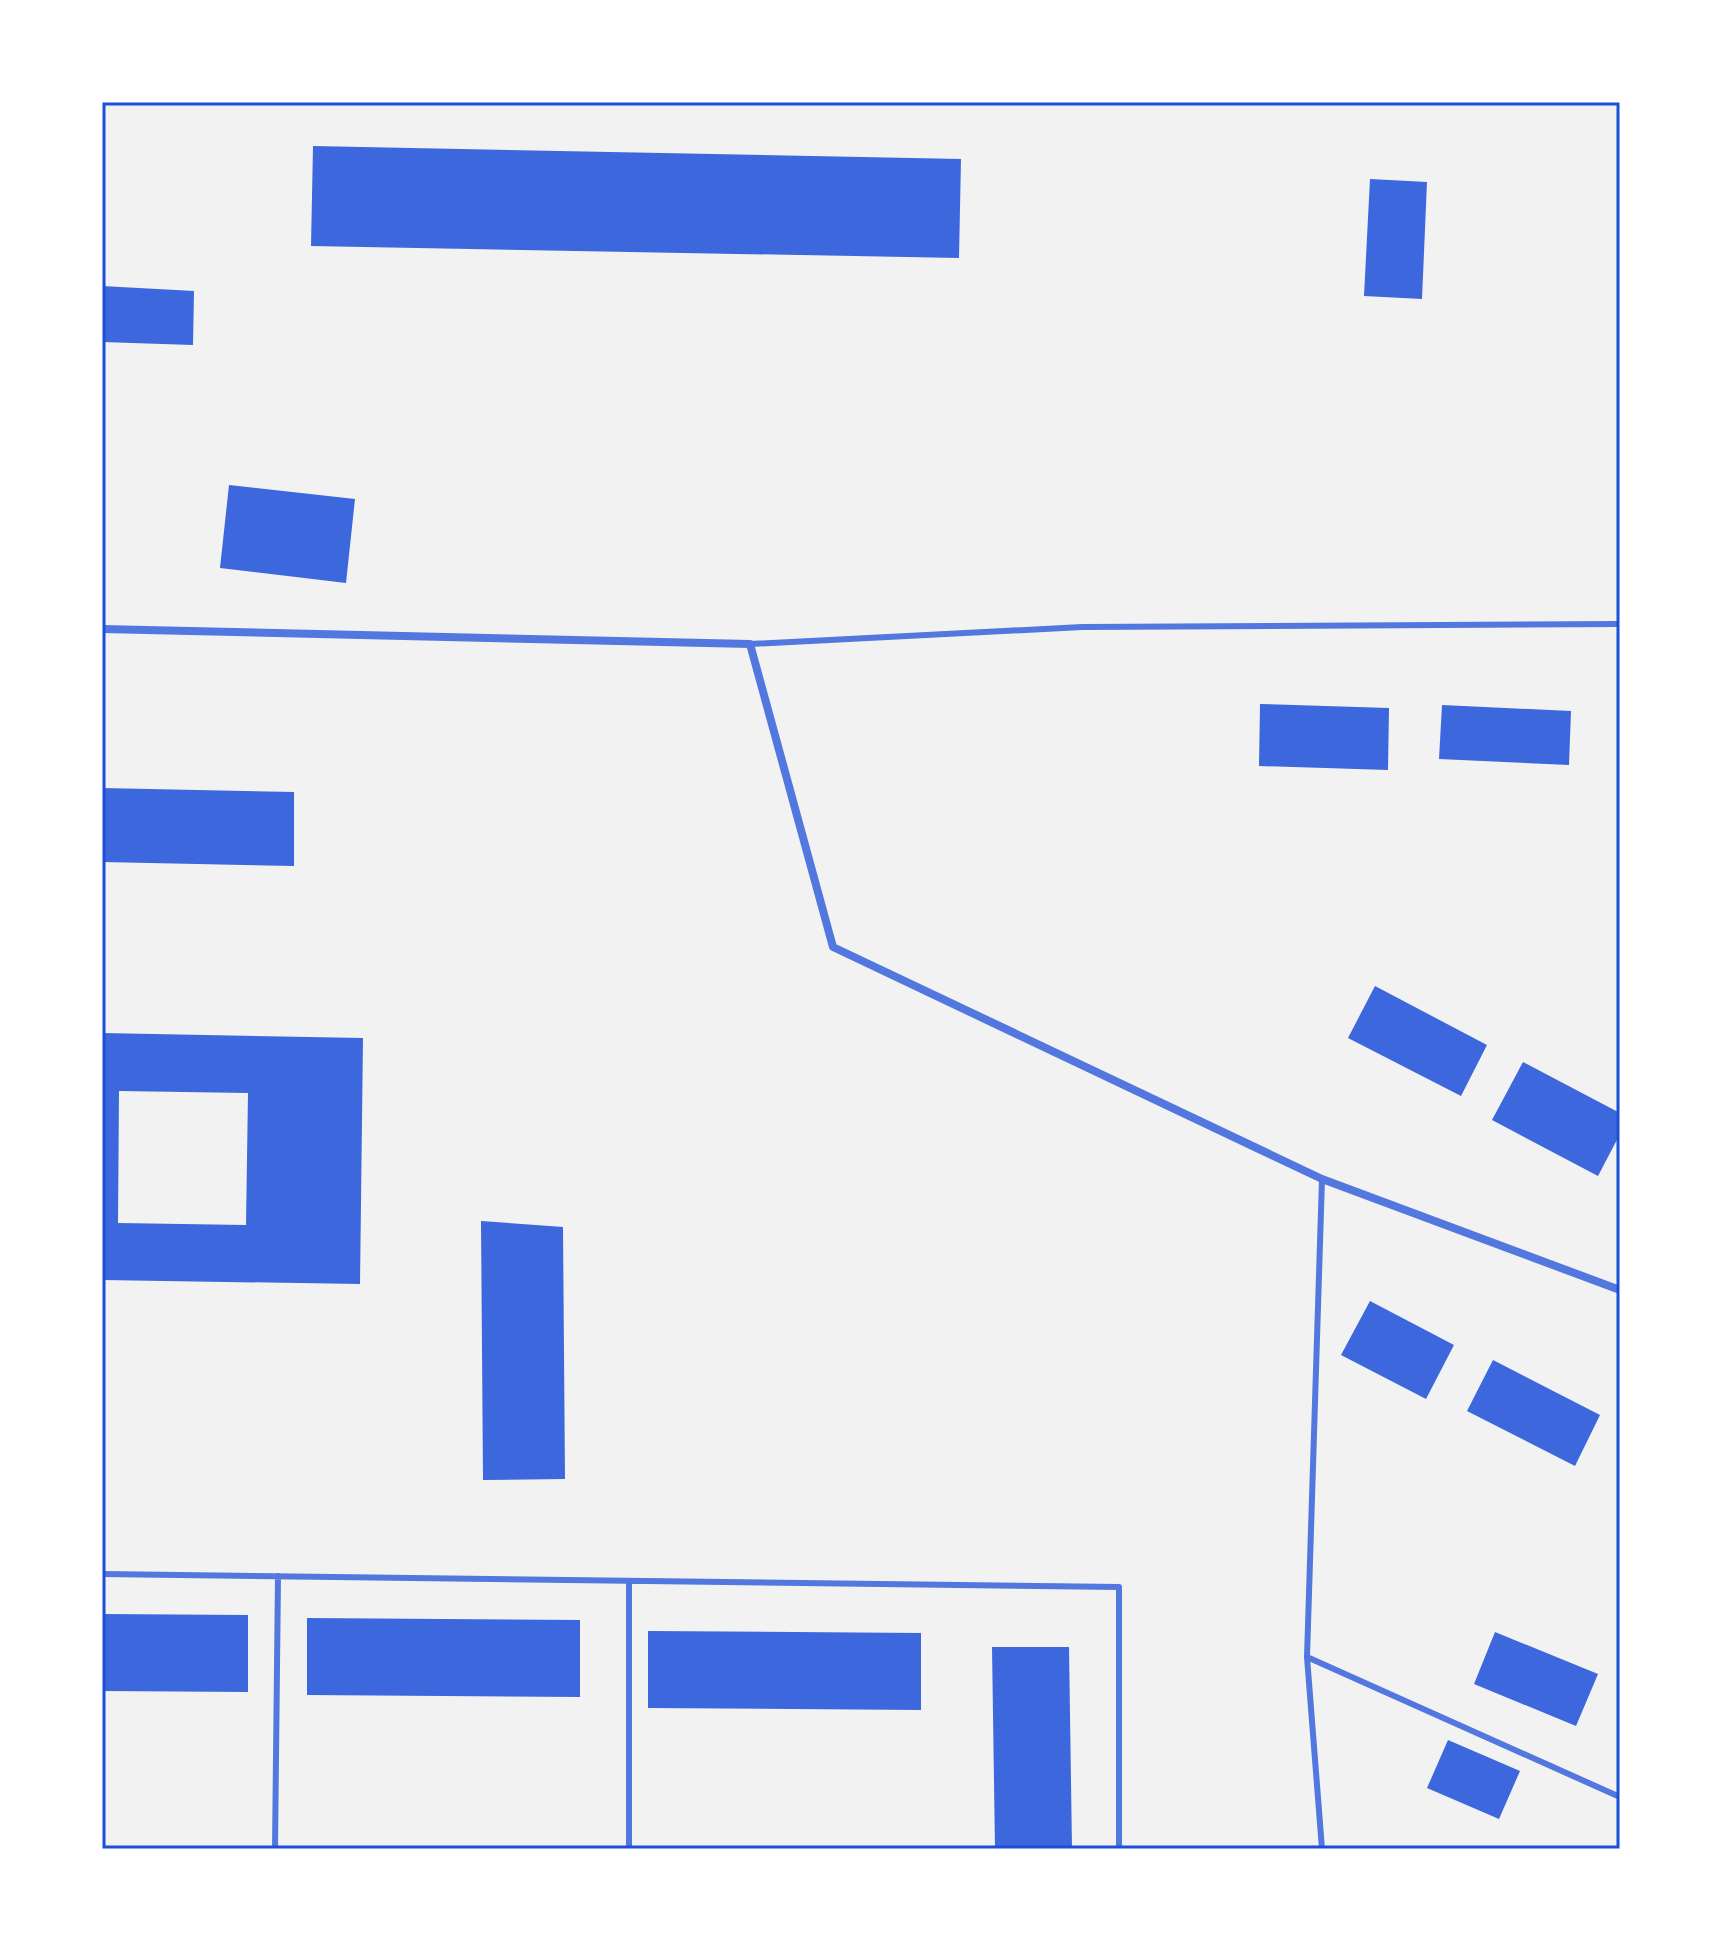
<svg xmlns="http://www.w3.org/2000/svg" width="1722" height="1951" viewBox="0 0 1722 1951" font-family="'Exo 2',sans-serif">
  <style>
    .building { fill: #3d67dc; fill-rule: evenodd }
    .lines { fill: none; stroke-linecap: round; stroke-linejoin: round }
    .service { stroke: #5277de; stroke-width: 6 }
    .minor { stroke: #5277de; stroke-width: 8 }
    .neatline { fill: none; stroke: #1d4ed8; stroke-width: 3 }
  </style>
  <rect width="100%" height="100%" fill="#f2f2f2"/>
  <path class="building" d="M 313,146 L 961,159 L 959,258 L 311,246 Z
    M 1370,179 L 1427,182 L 1422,299 L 1364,296 Z
    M 102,286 L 194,291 L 193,345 L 102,342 Z
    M 229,485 L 355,499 L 346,583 L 220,568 Z
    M 1260,704 L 1389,708 L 1388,770 L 1259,766 Z
    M 1442,705 L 1571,711 L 1569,765 L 1439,759 Z
    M 102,788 L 294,792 L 294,866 L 102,862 Z
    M 1375,986 L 1487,1045 L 1461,1096 L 1348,1038 Z
    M 102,1033 L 363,1038 L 360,1284 L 102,1280 ZM 119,1091 L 248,1093 L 246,1225 L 118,1223 Z
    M 1523,1062 L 1620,1113 L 1620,1134 L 1598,1176 L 1492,1120 Z
    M 481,1221 L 563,1227 L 565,1479 L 483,1480 Z
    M 1370,1301 L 1454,1345 L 1426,1399 L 1341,1355 Z
    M 1493,1360 L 1600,1415 L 1575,1466 L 1467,1411 Z
    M 102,1614 L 248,1615 L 248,1692 L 102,1691 Z
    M 307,1618 L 580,1620 L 580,1697 L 307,1695 Z
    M 648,1631 L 921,1633 L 921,1710 L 648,1708 Z
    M 1495,1632 L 1598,1674 L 1576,1726 L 1474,1684 Z
    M 992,1647 L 1069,1647 L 1072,1849 L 995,1849 Z
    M 1448,1740 L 1520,1771 L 1499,1819 L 1427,1788 Z"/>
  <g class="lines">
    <path class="service" d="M 750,644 L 1082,627 L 1620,624
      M 1322,1179 L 1307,1657 L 1322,1849
      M 102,1574 L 1119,1587 L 1119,1849
      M 629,1581 L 629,1849
      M 1307,1657 L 1620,1797
      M 275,1849 L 278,1576"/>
    <path class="minor" d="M 102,629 L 750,644 L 833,947 L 1322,1179 L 1620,1290"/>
  </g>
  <rect width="1722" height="1951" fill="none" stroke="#ffffff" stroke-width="208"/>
  <rect x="104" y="104" width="1514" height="1743" class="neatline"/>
</svg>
